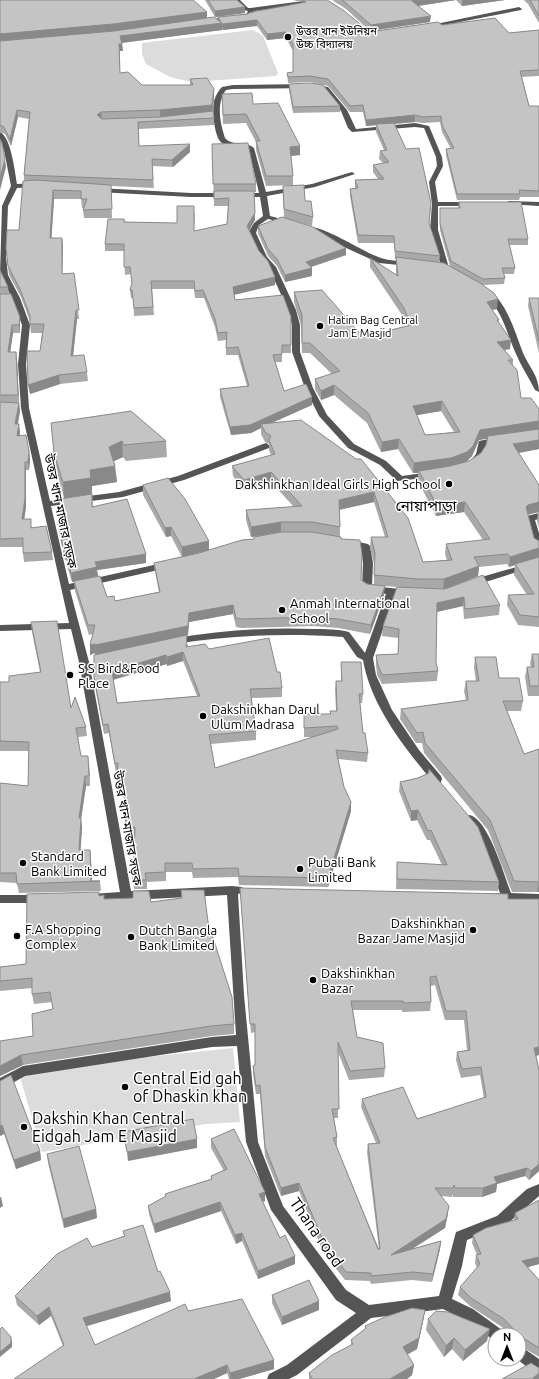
<svg xmlns="http://www.w3.org/2000/svg" width="539" height="1379" viewBox="0 0 539 1379" font-family="Ubuntu,'Noto Sans Bengali',sans-serif">
  <style>
    .green { fill: #dcdcdc }
    .lines { fill: none; stroke-linecap: round; stroke-linejoin: round }
    .minor { fill: #555; fill-rule: evenodd }
    .wall { fill: #a9a9a9; fill-rule: evenodd }
    .shaded-wall { fill: #898989 }
    .building { fill: #c4c4c4; stroke: #898989; fill-rule: evenodd }
    .poi-dot { fill: #000; stroke: #fff; stroke-width: 1.5 }
    .labels { text-anchor: middle; stroke-width: 3; stroke-linejoin: round; paint-order: stroke }
    .far-poi-label { font-size: 11px; fill: #000; stroke: #fff; text-anchor: start }
    .poi-label { font-size: 13px; fill: #000; stroke: #fff; text-anchor: start }
    .street-label { font-size: 13px; fill: #000; stroke: #fff }
    .quarter-label { font-size: 15px; fill: #000; stroke: #fff }
    .near-poi-label { font-size: 16px; fill: #000; stroke: #fff; text-anchor: start }
    .near-street-label { font-size: 16px; fill: #000; stroke: #fff }
  </style>
  <rect width="100%" height="100%" fill="#fff"/>
  <path class="green" d="M 253,30 L 263,36 L 278,73 L 276,76 L 191,82 L 170,77 L 146,64 L 142,54 L 142,43 L 150,42 Z
    M 233,1048 L 240,1122 L 206,1124 L 42,1152 L 20,1077 L 91,1063 Z"/>
  <g class="lines">
    <path class="minor" d="M 234,0 L 240,0 L 248,8 L 251,8 L 311,0 L 326,0 L 323,2 L 254,11 L 252,15 L 248,18 L 203,23 L 202,22 L 205,20 L 246,15 L 248,11 L 244,10 Z
      M 519,7 L 522,9 L 521,10 L 429,28 L 426,26 Z
      M 310,84 L 328,87 L 347,110 L 356,129 L 415,123 L 429,126 L 442,157 L 443,166 L 435,182 L 438,202 L 471,202 L 474,204 L 471,206 L 438,206 L 438,230 L 449,268 L 456,272 L 452,274 L 442,269 L 430,230 L 432,204 L 429,182 L 437,166 L 436,157 L 424,128 L 415,127 L 352,132 L 348,128 L 341,111 L 324,90 L 310,88 L 233,89 L 226,90 C 216,103 220,123 225,138 C 233,147 245,140 254,148 L 266,192 L 312,184 L 352,172 L 355,174 L 315,187 L 267,196 L 270,216 L 293,222 L 289,224 L 268,219 L 259,225 L 256,233 L 267,257 L 276,267 L 296,310 L 300,325 L 300,352 L 313,388 L 327,415 L 354,444 L 386,461 L 402,476 L 430,472 L 433,473 L 434,475 L 433,477 L 397,481 L 380,465 L 348,448 L 319,416 L 305,388 L 292,352 L 292,325 L 288,310 L 269,268 L 260,258 L 248,233 L 254,223 L 263,216 L 260,197 L 191,197 L 98,192 L 95,190 L 98,188 L 191,193 L 259,193 L 249,150 C 242,144 230,149 222,143 C 214,138 212,109 214,101 C 216,95 218,91 222,87 L 233,85 Z
      M 0,132 C 11,137 15,172 17,184 L 36,183 L 39,185 L 36,187 L 17,188 L 8,206 L 6,257 L 8,275 L 20,298 L 30,325 L 26,364 L 29,408 L 50,501 L 119,492 L 178,476 L 263,444 L 266,443 L 270,446 L 269,448 L 184,480 L 123,497 L 51,506 L 69,584 L 167,562 L 172,565 L 167,568 L 70,590 L 89,662 L 131,891 L 232,886 L 242,887 L 244,890 L 242,893 L 238,894 L 244,995 L 258,1142 L 283,1206 L 346,1290 L 369,1305 L 439,1296 L 456,1232 L 497,1216 L 527,1189 L 539,1184 L 539,1196 L 507,1224 L 467,1240 L 462,1266 L 452,1299 L 473,1309 L 502,1330 L 504,1335 L 495,1335 L 495,1341 L 463,1319 L 443,1309 L 371,1318 L 297,1375 L 289,1379 L 267,1379 L 269,1374 L 287,1365 L 356,1313 L 336,1300 L 271,1210 L 246,1142 L 237,1046 L 212,1047 L 25,1076 L 0,1090 L 0,1078 L 23,1066 L 212,1037 L 236,1035 L 227,895 L 92,902 L 88,901 L 86,898 L 88,895 L 92,894 L 120,892 L 79,662 L 71,629 L 0,631 L 0,625 L 69,623 L 21,408 L 18,364 L 22,325 L 12,298 L 0,275 L 2,206 L 11,186 L 4,150 L 0,141 Z
      M 509,201 L 539,202 L 539,206 L 507,204 L 507,202 Z
      M 309,227 C 323,225 365,253 381,258 C 390,261 400,261 409,262 L 413,264 L 409,266 L 379,263 L 309,231 Z
      M 484,290 L 490,290 C 509,308 514,330 523,353 C 529,367 539,376 539,392 L 535,390 C 529,378 521,366 516,354 C 506,332 503,311 484,294 Z
      M 499,437 L 502,438 L 503,440 L 502,442 L 486,445 L 484,455 L 475,466 L 469,466 L 468,464 L 476,454 L 479,441 Z
      M 539,513 L 539,519 L 535,520 L 539,533 L 539,551 L 534,548 L 526,518 L 527,516 Z
      M 349,540 L 368,544 L 370,546 L 373,563 L 372,586 L 409,590 L 414,593 L 409,596 L 395,595 L 373,658 L 376,675 L 392,710 L 419,750 L 441,776 L 442,779 L 441,782 L 433,782 C 404,747 371,706 363,660 L 357,657 L 343,637 C 286,633 231,635 175,644 L 170,641 L 175,638 C 221,631 266,627 313,629 C 325,629 338,629 349,632 L 365,653 L 386,594 L 364,591 L 362,589 L 363,563 L 361,548 L 346,545 L 344,543 L 346,541 Z
      M 539,558 L 539,565 L 473,586 L 468,583 L 470,581 L 478,578 L 520,566 Z
      M 470,815 C 489,821 504,875 511,893 L 539,894 L 539,902 L 492,900 L 490,897 L 492,894 L 500,893 L 478,836 L 465,819 L 466,816 Z
      M 0,895 L 40,895 L 44,896 L 46,899 L 44,902 L 40,903 L 0,903 Z
      M 519,1345 L 539,1359 L 539,1375 L 534,1373 L 517,1359 L 519,1359 Z"/>
  </g>
  <path class="wall" d="M 0,0 L 207,12 L 207,18 L 219,21 L 218,17 L 252,13 L 303,3 L 303,1 L 296,1 L 294,0 L 327,0 L 370,32 L 442,25 L 509,33 L 539,30 L 539,76 L 522,77 L 529,106 L 539,106 L 539,197 L 520,197 L 519,200 L 457,200 L 446,155 L 446,149 L 451,149 L 442,132 L 440,122 L 423,123 L 415,122 L 395,124 L 429,223 L 440,256 L 439,262 L 450,266 L 440,230 L 440,208 L 458,208 L 459,202 L 528,239 L 528,245 L 509,245 L 515,268 L 514,274 L 503,274 L 505,278 L 504,284 L 483,285 L 497,309 L 492,310 L 499,320 L 498,322 L 510,349 L 505,350 L 513,360 L 513,365 L 521,398 L 539,409 L 539,449 L 519,453 L 539,485 L 539,528 L 537,521 L 538,512 L 528,514 L 534,538 L 539,541 L 539,627 L 518,625 L 507,605 L 508,595 L 527,595 L 514,575 L 515,565 L 509,567 L 507,564 L 479,567 L 478,576 L 444,589 L 500,605 L 499,615 L 464,619 L 463,606 L 437,612 L 436,662 L 438,671 L 437,681 L 382,684 L 377,675 L 376,665 L 376,655 L 398,654 L 398,638 L 382,636 L 383,626 L 397,587 L 374,585 L 374,563 L 370,548 L 371,537 L 385,537 L 374,502 L 339,510 L 340,527 L 340,537 L 361,580 L 384,595 L 370,634 L 338,628 L 313,626 L 242,628 L 236,627 L 233,614 L 189,622 L 188,635 L 95,655 L 95,653 L 90,655 L 90,645 L 93,634 L 89,635 L 75,591 L 74,581 L 115,601 L 159,592 L 155,572 L 154,563 L 199,553 L 254,539 L 254,537 L 281,532 L 251,537 L 246,520 L 246,510 L 294,507 L 271,482 L 244,490 L 233,476 L 232,466 L 271,455 L 269,450 L 269,444 L 265,442 L 261,434 L 261,428 L 251,433 L 231,435 L 220,397 L 220,389 L 247,386 L 238,355 L 226,355 L 226,340 L 218,341 L 215,327 L 204,298 L 195,298 L 194,289 L 152,289 L 154,315 L 134,316 L 133,298 L 131,298 L 130,290 L 132,283 L 131,274 L 125,275 L 124,251 L 105,251 L 105,244 L 124,219 L 125,222 L 177,223 L 195,213 L 194,231 L 227,224 L 228,206 L 214,206 L 212,144 L 256,184 L 256,192 L 254,192 L 255,220 L 249,230 L 259,251 L 275,277 L 275,285 L 234,295 L 235,300 L 291,317 L 291,353 L 282,353 L 282,362 L 275,362 L 284,391 L 312,405 L 271,423 L 356,459 L 423,562 L 447,560 L 445,554 L 446,544 L 483,540 L 464,512 L 436,516 L 418,481 L 418,473 L 413,473 L 398,449 L 381,452 L 367,423 L 334,395 L 321,400 L 315,389 L 315,379 L 332,374 L 310,353 L 302,353 L 301,325 L 294,302 L 294,292 L 363,337 L 407,326 L 404,318 L 370,267 L 370,258 L 396,275 L 396,259 L 395,259 L 394,243 L 358,243 L 350,196 L 350,189 L 355,188 L 355,180 L 378,179 L 373,172 L 373,165 L 383,163 L 379,159 L 380,151 L 384,150 L 376,132 L 376,125 L 366,126 L 363,112 L 350,112 L 328,86 L 310,82 L 288,83 L 287,73 L 293,72 L 293,51 L 286,38 L 267,40 L 257,26 L 223,30 L 222,29 L 222,30 L 122,43 L 123,51 L 120,51 L 120,73 L 142,85 L 190,85 L 190,79 L 214,96 L 213,111 L 214,118 L 214,125 L 139,129 L 139,146 L 190,152 L 173,167 L 152,166 L 154,188 L 111,186 L 112,218 L 84,218 L 83,210 L 84,208 L 82,208 L 81,199 L 54,199 L 51,238 L 62,238 L 63,247 L 62,274 L 74,273 L 79,319 L 77,319 L 73,356 L 87,372 L 88,381 L 60,384 L 30,394 L 40,351 L 42,333 L 31,333 L 30,324 L 30,321 L 21,297 L 9,275 L 6,248 L 19,230 L 24,181 L 24,175 L 29,119 L 18,117 L 11,146 L 5,134 L 0,132 ZM 441,411 L 454,432 L 425,435 L 417,415 ZM 488,438 L 486,445 L 481,453 L 469,461 L 467,461 L 472,456 L 479,440 Z
    M 205,0 L 237,0 L 245,13 L 215,17 Z
    M 332,0 L 505,0 L 462,6 L 456,0 L 418,6 L 430,22 L 370,31 L 346,9 Z
    M 524,0 L 539,0 L 539,23 L 528,4 Z
    M 289,84 L 340,106 L 340,112 L 293,113 L 289,90 Z
    M 222,94 L 253,104 L 300,146 L 300,155 L 291,156 L 293,176 L 293,185 L 266,186 L 256,150 L 256,142 L 246,123 L 223,124 Z
    M 283,186 L 305,201 L 313,217 L 312,226 L 287,219 L 346,248 L 346,255 L 311,267 L 312,276 L 285,282 L 277,266 L 268,256 L 258,233 L 258,226 L 284,218 Z
    M 0,270 L 8,287 L 9,294 L 20,325 L 20,333 L 13,333 L 10,352 L 16,352 L 17,360 L 19,404 L 20,411 L 18,424 L 20,432 L 20,436 L 29,451 L 30,459 L 29,470 L 26,470 L 26,507 L 24,519 L 33,528 L 52,552 L 53,560 L 24,562 L 23,553 L 23,547 L 0,547 Z
    M 529,298 L 539,298 L 539,353 L 528,306 Z
    M 51,423 L 166,441 L 167,457 L 126,461 L 123,457 L 114,461 L 117,482 L 92,486 L 92,494 L 93,507 L 146,563 L 97,570 L 98,576 L 72,582 L 68,569 L 67,560 L 65,560 L 59,533 L 58,524 L 60,524 L 80,496 L 64,498 L 56,469 Z
    M 143,485 L 209,541 L 209,550 L 182,557 L 171,536 L 166,537 L 143,495 Z
    M 31,622 L 71,708 L 86,727 L 87,736 L 78,737 L 81,756 L 89,765 L 90,786 L 86,786 L 81,819 L 82,828 L 80,850 L 90,850 L 91,860 L 92,881 L 100,881 L 101,891 L 19,893 L 17,883 L 0,882 L 0,783 L 28,786 L 29,751 L 0,751 L 0,682 L 9,682 L 40,672 L 32,632 Z
    M 188,644 L 188,647 L 209,649 L 282,688 L 282,697 L 251,698 L 256,731 L 256,740 L 211,744 L 215,768 L 314,737 L 304,737 L 304,714 L 330,714 L 330,711 L 336,711 L 335,690 L 336,681 L 341,681 L 341,662 L 363,694 L 362,703 L 360,703 L 363,733 L 368,753 L 367,762 L 338,759 L 344,787 L 351,811 L 328,887 L 239,885 L 238,877 L 193,878 L 192,872 L 166,872 L 166,881 L 147,882 L 147,889 L 134,889 L 133,880 L 135,837 L 126,837 L 124,799 L 118,783 L 117,773 L 116,773 L 109,733 L 104,734 L 95,687 L 94,677 ZM 183,661 L 197,696 L 117,703 L 113,679 L 167,664 L 167,666 Z
    M 532,654 L 539,654 L 539,696 L 528,696 L 525,677 L 527,667 L 531,667 L 530,664 Z
    M 475,657 L 499,678 L 523,701 L 521,711 L 507,711 L 524,754 L 539,749 L 539,892 L 512,892 L 488,830 L 424,753 L 422,743 L 416,743 L 400,719 L 401,709 L 466,700 L 464,691 L 466,681 L 476,681 L 474,668 Z
    M 429,769 L 499,882 L 498,891 L 396,889 L 397,862 L 442,865 L 430,840 L 427,840 L 417,820 L 411,821 L 399,791 L 400,782 L 418,778 L 428,773 Z
    M 240,888 L 508,899 L 539,1070 L 539,1171 L 529,1180 L 525,1176 L 497,1184 L 496,1192 L 482,1197 L 453,1197 L 452,1194 L 452,1197 L 441,1196 L 448,1215 L 445,1228 L 412,1249 L 441,1241 L 440,1249 L 432,1282 L 412,1280 L 371,1284 L 370,1281 L 345,1280 L 323,1252 L 299,1191 L 281,1196 L 265,1156 L 260,1094 L 256,1094 L 253,1074 L 253,1066 L 255,1065 L 255,1032 L 251,1033 ZM 435,985 L 445,1020 L 464,1020 L 467,1050 L 457,1052 L 456,1060 L 461,1078 L 480,1075 L 484,1098 L 417,1119 L 362,1099 L 361,1107 L 376,1143 L 368,1144 L 367,1152 L 379,1249 L 336,1146 L 337,1146 L 337,1137 L 334,1118 L 338,1118 L 338,1052 L 349,1080 L 384,1077 L 385,1068 L 357,1037 L 353,1010 L 402,1010 L 402,1012 L 430,1011 L 431,1002 L 431,986 Z
    M 181,890 L 208,922 L 234,1024 L 234,1034 L 212,1036 L 23,1065 L 0,1076 L 33,1036 L 53,1009 L 52,1002 L 34,1004 L 32,994 L 32,988 L 0,991 L 0,967 L 26,964 L 99,892 L 99,896 L 104,899 L 151,902 L 182,898 Z
    M 0,1081 L 40,1151 L 41,1160 L 16,1169 L 4,1134 L 0,1136 Z
    M 211,1139 L 265,1192 L 265,1201 L 262,1202 L 280,1238 L 295,1256 L 295,1264 L 258,1279 L 242,1241 L 236,1244 L 221,1211 L 155,1233 L 149,1214 L 148,1206 L 166,1196 L 165,1194 L 211,1179 L 211,1176 L 224,1171 L 211,1148 Z
    M 47,1154 L 96,1209 L 97,1218 L 64,1228 L 48,1163 Z
    M 539,1200 L 539,1264 L 528,1267 L 539,1280 L 539,1357 L 519,1345 L 519,1335 L 510,1335 L 502,1327 L 470,1306 L 458,1295 L 460,1287 L 477,1268 L 475,1263 L 476,1255 L 477,1255 L 472,1243 L 473,1235 L 514,1220 L 515,1213 Z
    M 123,1231 L 158,1272 L 171,1301 L 86,1326 L 95,1345 L 188,1311 L 274,1369 L 239,1379 L 229,1379 L 227,1373 L 214,1379 L 14,1379 L 63,1346 L 51,1316 L 39,1325 L 17,1305 L 15,1296 L 92,1247 L 124,1236 Z
    M 272,1295 L 319,1310 L 282,1325 L 272,1303 Z
    M 425,1310 L 423,1321 L 417,1349 L 407,1355 L 414,1365 L 412,1375 L 407,1379 L 309,1379 L 309,1373 L 351,1345 L 351,1340 L 365,1329 L 365,1326 Z
    M 428,1319 L 487,1341 L 463,1361 L 452,1349 L 444,1357 L 426,1330 Z"/>
  <path class="shaded-wall" d="M 419,0 L 456,0 L 411,7 L 412,1 Z
    M 462,0 L 505,0 L 462,6 Z
    M 245,7 L 245,13 L 215,17 L 215,11 Z
    M 207,12 L 207,18 L 114,31 L 0,42 L 0,34 Z
    M 431,16 L 430,22 L 370,31 L 371,25 Z
    M 257,20 L 257,26 L 223,30 L 222,24 Z
    M 222,23 L 222,30 L 120,43 L 120,36 Z
    M 286,32 L 286,38 L 267,40 L 267,34 Z
    M 119,44 L 122,44 L 123,51 L 120,51 Z
    M 214,89 L 214,96 L 212,113 L 160,118 L 160,110 Z
    M 17,110 L 18,117 L 11,146 L 10,139 Z
    M 101,112 L 102,120 L 97,115 Z
    M 415,115 L 415,122 L 366,126 L 366,120 Z
    M 190,144 L 190,152 L 173,167 L 172,160 Z
    M 300,146 L 300,155 L 290,156 L 290,147 Z
    M 5,159 L 6,167 L 0,190 L 0,178 Z
    M 53,190 L 54,199 L 51,247 L 50,238 Z
    M 255,213 L 255,220 L 247,234 L 247,226 Z
    M 62,238 L 63,247 L 62,282 Z
    M 346,248 L 346,255 L 305,269 L 306,262 Z
    M 312,268 L 312,276 L 285,282 L 285,275 Z
    M 275,277 L 275,285 L 233,295 L 233,287 Z
    M 498,299 L 497,309 L 486,311 L 487,302 Z
    M 76,310 L 77,319 L 72,365 L 71,356 Z
    M 20,317 L 20,333 L 19,325 Z
    M 12,325 L 13,333 L 9,360 L 8,352 Z
    M 511,340 L 510,349 L 496,351 L 497,342 Z
    M 16,352 L 17,360 L 19,404 L 18,395 Z
    M 59,375 L 60,384 L 30,394 L 28,385 Z
    M 334,385 L 334,395 L 321,400 L 321,391 Z
    M 312,397 L 312,405 L 263,427 L 261,424 L 261,428 L 251,433 L 231,435 L 230,427 Z
    M 442,401 L 441,411 L 412,416 L 413,406 Z
    M 19,403 L 20,411 L 16,432 L 15,424 Z
    M 539,421 L 539,431 L 479,440 L 472,456 L 466,462 L 450,468 L 419,471 L 418,473 L 413,473 L 414,463 L 480,430 Z
    M 19,424 L 20,432 L 18,445 L 17,436 Z
    M 399,439 L 398,449 L 381,452 L 382,442 Z
    M 539,440 L 539,449 L 512,454 L 513,444 Z
    M 122,441 L 123,457 L 110,463 L 109,447 Z
    M 29,451 L 30,459 L 29,470 L 28,462 Z
    M 25,462 L 26,470 L 26,507 L 23,528 L 22,519 Z
    M 115,466 L 117,482 L 92,486 L 92,494 L 93,515 L 92,494 L 64,498 L 63,482 L 90,470 Z
    M 271,472 L 271,482 L 244,490 L 244,480 Z
    M 374,492 L 374,502 L 338,510 L 339,500 Z
    M 465,502 L 464,512 L 436,516 L 437,506 Z
    M 539,502 L 539,512 L 527,515 L 526,507 L 528,505 Z
    M 281,522 L 281,532 L 251,537 L 251,527 Z
    M 171,527 L 171,536 L 166,537 L 165,528 Z
    M 209,541 L 209,550 L 182,557 L 182,547 Z
    M 539,548 L 539,557 L 509,567 L 510,557 Z
    M 146,554 L 146,563 L 97,570 L 98,576 L 72,582 L 71,573 L 95,562 Z
    M 479,566 L 478,576 L 443,590 L 444,579 Z
    M 385,586 L 384,595 L 370,634 L 371,625 Z
    M 464,597 L 463,606 L 436,612 L 437,603 Z
    M 233,605 L 233,614 L 189,622 L 188,635 L 95,655 L 95,653 L 90,655 L 90,645 L 189,613 Z
    M 183,652 L 183,661 L 167,666 L 167,657 Z
    M 166,655 L 167,664 L 113,680 L 112,671 Z
    M 88,756 L 89,765 L 90,786 L 89,776 Z
    M 85,776 L 86,786 L 81,819 L 82,828 L 80,860 L 79,850 L 79,818 Z
    M 351,802 L 351,811 L 328,887 L 328,878 Z
    M 418,810 L 417,820 L 411,821 L 411,811 Z
    M 90,850 L 91,860 L 92,882 L 91,882 Z
    M 539,882 L 539,892 L 537,892 Z
    M 539,1047 L 539,1055 L 533,1057 L 534,1048 Z
    M 21,1055 L 23,1065 L 0,1076 L 0,1066 Z
    M 2,1125 L 4,1134 L 0,1136 L 0,1126 Z
    M 197,1139 L 197,1148 L 128,1161 L 127,1152 Z
    M 40,1151 L 41,1160 L 16,1169 L 14,1160 Z
    M 539,1164 L 539,1171 L 529,1180 L 531,1171 Z
    M 527,1168 L 525,1176 L 497,1184 L 496,1192 L 482,1197 L 483,1188 L 494,1177 Z
    M 299,1183 L 299,1191 L 281,1196 L 281,1188 Z
    M 265,1192 L 265,1201 L 259,1203 L 259,1194 Z
    M 0,1197 L 1,1197 L 3,1206 L 0,1208 Z
    M 220,1202 L 221,1211 L 155,1233 L 154,1224 Z
    M 449,1206 L 445,1228 L 390,1263 L 391,1255 Z
    M 96,1209 L 97,1218 L 64,1228 L 63,1219 Z
    M 242,1233 L 242,1241 L 236,1244 L 235,1235 Z
    M 441,1241 L 440,1249 L 432,1282 L 433,1274 Z
    M 295,1256 L 295,1264 L 258,1279 L 258,1271 Z
    M 539,1257 L 539,1264 L 521,1269 L 522,1261 Z
    M 170,1292 L 171,1301 L 84,1327 L 83,1318 Z
    M 319,1301 L 319,1310 L 282,1325 L 282,1317 Z
    M 49,1307 L 51,1316 L 39,1325 L 37,1316 Z
    M 425,1310 L 423,1321 L 417,1349 L 401,1358 L 403,1347 Z
    M 490,1329 L 487,1341 L 463,1361 L 465,1350 Z
    M 11,1337 L 12,1342 L 12,1347 L 0,1357 L 0,1352 Z
    M 454,1338 L 452,1349 L 444,1357 L 446,1346 Z
    M 274,1360 L 274,1369 L 239,1379 L 230,1379 L 230,1373 Z
    M 227,1365 L 227,1373 L 214,1379 L 194,1379 Z
    M 414,1365 L 412,1375 L 407,1379 L 390,1379 Z
    M 539,1373 L 539,1379 L 533,1379 L 533,1378 Z"/>
  <path class="building" d="M 0,0 L 193,0 L 207,12 L 113,24 L 0,34 Z
    M 208,0 L 237,0 L 245,7 L 215,11 Z
    M 303,0 L 327,0 L 343,10 L 370,32 L 438,22 L 442,25 L 495,18 L 509,33 L 539,30 L 539,70 L 520,71 L 529,106 L 539,106 L 539,191 L 519,190 L 520,194 L 457,194 L 446,149 L 454,148 L 442,125 L 441,116 L 423,117 L 415,115 L 366,120 L 363,105 L 350,106 L 328,79 L 310,76 L 288,77 L 287,73 L 293,72 L 293,44 L 286,32 L 267,34 L 257,20 L 222,24 L 218,17 L 248,14 L 251,12 L 253,13 L 252,12 L 306,2 Z
    M 342,0 L 419,0 L 412,1 L 431,16 L 371,25 L 346,3 Z
    M 530,0 L 539,0 L 539,16 Z
    M 214,17 L 222,23 L 120,36 L 122,44 L 119,44 L 120,73 L 128,72 L 142,85 L 193,85 L 190,79 L 207,78 L 214,89 L 212,105 L 160,110 L 101,112 L 97,115 L 102,119 L 160,117 L 213,111 L 214,118 L 138,122 L 139,146 L 190,144 L 172,160 L 152,159 L 153,180 L 24,175 L 30,112 L 17,110 L 10,139 L 4,127 L 0,125 L 0,41 L 114,31 Z
    M 310,83 L 323,85 L 340,106 L 293,107 L 289,84 Z
    M 252,93 L 253,104 L 278,103 L 300,146 L 290,147 L 293,176 L 266,176 L 256,141 L 260,141 L 246,114 L 223,115 L 222,94 Z
    M 394,123 L 406,149 L 419,148 L 431,203 L 429,223 L 440,256 L 395,251 L 394,236 L 358,235 L 350,189 L 358,188 L 355,180 L 384,179 L 373,165 L 389,162 L 380,151 L 387,150 L 376,124 Z
    M 0,139 L 2,143 L 5,159 L 0,178 Z
    M 248,143 L 256,184 L 213,184 L 212,144 Z
    M 35,180 L 111,185 L 112,209 L 83,210 L 87,199 L 81,199 L 81,191 L 53,190 L 50,238 L 62,238 L 62,274 L 74,273 L 79,310 L 76,310 L 71,356 L 84,355 L 87,372 L 59,375 L 28,385 L 27,351 L 40,351 L 44,324 L 30,324 L 30,316 L 20,289 L 8,266 L 6,248 L 7,230 L 19,230 L 23,181 Z
    M 304,185 L 305,201 L 311,201 L 313,217 L 284,209 L 283,186 Z
    M 214,191 L 254,191 L 255,213 L 247,226 L 259,251 L 268,261 L 275,277 L 233,287 L 235,300 L 283,295 L 291,317 L 291,345 L 282,345 L 282,354 L 273,355 L 284,391 L 306,384 L 312,397 L 250,425 L 230,427 L 220,389 L 249,386 L 238,347 L 226,348 L 227,332 L 218,333 L 215,319 L 203,290 L 195,291 L 194,281 L 151,281 L 153,307 L 134,308 L 132,290 L 130,290 L 132,283 L 130,267 L 124,267 L 124,244 L 105,244 L 108,219 L 124,219 L 124,222 L 177,223 L 177,206 L 194,206 L 194,231 L 227,224 L 229,198 L 214,199 Z
    M 459,202 L 521,202 L 528,239 L 508,239 L 515,268 L 502,268 L 505,278 L 483,279 L 451,261 L 440,224 L 440,208 L 460,208 Z
    M 282,217 L 313,227 L 346,248 L 306,262 L 312,268 L 285,275 L 277,259 L 268,249 L 258,226 Z
    M 396,257 L 444,263 L 480,283 L 494,293 L 498,299 L 487,302 L 499,320 L 497,320 L 511,340 L 497,342 L 513,360 L 508,360 L 517,370 L 521,398 L 531,398 L 539,409 L 539,421 L 480,430 L 473,446 L 467,452 L 451,458 L 414,463 L 399,439 L 382,442 L 368,413 L 334,385 L 321,391 L 315,379 L 340,371 L 310,343 L 302,343 L 302,315 L 294,292 L 322,290 L 363,337 L 411,325 L 404,308 L 370,258 L 398,276 ZM 442,401 L 460,432 L 425,435 L 413,406 Z
    M 0,270 L 8,287 L 0,287 Z
    M 0,294 L 11,294 L 20,317 L 19,325 L 12,325 L 8,352 L 16,352 L 18,395 L 0,395 Z
    M 529,298 L 539,298 L 539,341 Z
    M 0,402 L 19,403 L 15,424 L 19,424 L 17,436 L 26,435 L 29,451 L 28,462 L 25,462 L 25,498 L 22,519 L 31,519 L 31,528 L 46,526 L 52,552 L 23,553 L 23,538 L 0,539 Z
    M 131,411 L 166,441 L 124,445 L 122,441 L 109,447 L 115,466 L 90,470 L 91,478 L 63,482 L 54,453 L 51,423 Z
    M 301,420 L 356,459 L 361,459 L 408,518 L 423,562 L 452,560 L 446,544 L 490,539 L 465,502 L 437,506 L 419,471 L 450,466 L 469,461 L 481,453 L 486,445 L 488,436 L 539,429 L 539,440 L 513,444 L 539,485 L 539,502 L 528,505 L 526,507 L 534,538 L 539,541 L 539,548 L 510,557 L 508,554 L 474,557 L 479,566 L 444,579 L 418,579 L 374,575 L 375,553 L 371,537 L 388,537 L 374,492 L 339,500 L 340,527 L 312,522 L 281,522 L 251,527 L 246,510 L 302,506 L 271,472 L 244,480 L 232,466 L 275,454 L 269,440 L 271,436 L 265,432 L 261,424 Z
    M 168,478 L 185,499 L 209,541 L 182,547 L 171,527 L 165,528 L 143,485 Z
    M 92,494 L 92,507 L 127,499 L 146,554 L 95,562 L 97,567 L 71,573 L 67,560 L 66,551 L 64,551 L 58,524 L 60,524 L 60,499 Z
    M 281,532 L 312,532 L 341,537 L 341,539 L 360,540 L 362,554 L 361,580 L 367,584 L 385,586 L 371,625 L 338,619 L 313,617 L 242,619 L 236,618 L 233,605 L 189,613 L 188,626 L 95,645 L 95,644 L 90,645 L 95,625 L 88,625 L 74,581 L 100,576 L 107,597 L 114,596 L 115,601 L 160,592 L 154,563 L 199,553 L 242,540 L 254,539 L 254,537 Z
    M 539,557 L 539,617 L 520,615 L 508,595 L 534,594 L 515,564 Z
    M 483,575 L 500,605 L 465,609 L 464,597 L 437,603 L 436,662 L 438,671 L 382,675 L 378,665 L 376,655 L 398,654 L 399,629 L 383,626 L 397,587 L 445,589 Z
    M 57,621 L 71,708 L 75,697 L 86,727 L 76,728 L 81,756 L 88,756 L 89,776 L 85,776 L 79,818 L 81,818 L 79,850 L 90,850 L 91,881 L 100,881 L 17,884 L 16,873 L 0,873 L 0,783 L 28,786 L 29,742 L 0,741 L 0,682 L 9,682 L 9,676 L 41,672 L 31,622 Z
    M 187,635 L 186,647 L 205,644 L 209,649 L 269,638 L 277,672 L 280,672 L 282,688 L 250,689 L 256,731 L 209,735 L 215,768 L 338,729 L 337,726 L 304,728 L 304,714 L 331,714 L 330,711 L 337,711 L 336,681 L 342,681 L 341,662 L 361,662 L 363,694 L 359,694 L 363,733 L 365,733 L 368,753 L 336,750 L 344,787 L 351,802 L 328,878 L 239,876 L 238,868 L 193,869 L 192,863 L 165,863 L 165,872 L 145,873 L 146,880 L 133,880 L 135,827 L 126,828 L 124,792 L 117,774 L 118,763 L 115,764 L 108,724 L 103,725 L 94,677 L 94,655 ZM 183,652 L 200,696 L 117,703 L 112,671 L 166,655 L 167,657 Z
    M 532,654 L 539,654 L 539,686 L 530,686 L 527,667 L 534,667 Z
    M 475,657 L 496,657 L 499,678 L 519,678 L 523,701 L 503,701 L 524,754 L 539,749 L 539,882 L 514,881 L 490,820 L 425,743 L 423,732 L 417,733 L 401,709 L 468,700 L 466,681 L 479,681 Z
    M 429,769 L 478,827 L 499,882 L 397,879 L 397,862 L 447,865 L 431,830 L 428,831 L 418,810 L 411,811 L 400,782 L 418,778 L 429,773 Z
    M 240,888 L 508,894 L 508,899 L 539,899 L 539,1047 L 534,1048 L 539,1070 L 539,1164 L 531,1171 L 527,1168 L 494,1177 L 497,1183 L 483,1188 L 455,1188 L 454,1185 L 453,1188 L 435,1188 L 449,1206 L 446,1219 L 391,1255 L 441,1241 L 433,1274 L 413,1272 L 371,1276 L 371,1273 L 346,1272 L 324,1243 L 299,1183 L 281,1188 L 265,1147 L 260,1085 L 256,1086 L 253,1066 L 255,1065 L 255,1024 L 250,1024 ZM 436,976 L 446,1011 L 466,1011 L 470,1050 L 457,1052 L 462,1069 L 481,1067 L 486,1097 L 417,1119 L 403,1087 L 362,1099 L 380,1143 L 368,1144 L 380,1249 L 378,1249 L 333,1138 L 337,1137 L 332,1109 L 339,1109 L 338,1042 L 350,1071 L 385,1068 L 383,1043 L 357,1037 L 351,1001 L 403,1001 L 403,1003 L 431,1002 L 430,977 Z
    M 181,890 L 204,890 L 208,922 L 232,997 L 234,1024 L 211,1026 L 21,1055 L 0,1066 L 0,1041 L 33,1036 L 32,1014 L 53,1009 L 50,992 L 32,994 L 32,978 L 0,981 L 0,967 L 26,964 L 27,894 L 99,892 L 99,896 L 104,895 L 104,899 L 133,898 L 133,891 L 149,891 L 151,902 L 182,898 Z
    M 11,1075 L 40,1151 L 14,1160 L 2,1125 L 0,1126 L 0,1081 Z
    M 193,1119 L 197,1139 L 127,1152 L 123,1132 Z
    M 234,1129 L 265,1192 L 259,1194 L 280,1238 L 285,1235 L 295,1256 L 258,1271 L 242,1233 L 235,1235 L 220,1202 L 154,1224 L 148,1206 L 166,1196 L 165,1194 L 212,1179 L 211,1176 L 227,1169 L 211,1139 Z
    M 79,1146 L 96,1209 L 63,1219 L 47,1154 Z
    M 539,1200 L 539,1257 L 522,1261 L 539,1280 L 539,1348 L 520,1336 L 504,1319 L 471,1298 L 460,1287 L 480,1264 L 476,1255 L 481,1254 L 473,1235 L 486,1228 L 518,1219 L 515,1213 Z
    M 143,1225 L 158,1272 L 160,1271 L 170,1292 L 83,1318 L 95,1345 L 185,1304 L 188,1311 L 242,1299 L 274,1360 L 230,1373 L 227,1365 L 194,1379 L 14,1379 L 64,1345 L 49,1307 L 37,1316 L 15,1296 L 57,1254 L 87,1238 L 92,1247 L 125,1236 L 123,1231 Z
    M 309,1280 L 319,1301 L 282,1317 L 272,1295 Z
    M 412,1308 L 425,1310 L 419,1338 L 403,1347 L 414,1365 L 390,1379 L 312,1379 L 309,1373 L 332,1355 L 353,1344 L 351,1340 L 366,1328 L 365,1326 L 385,1317 Z
    M 436,1311 L 448,1312 L 490,1329 L 465,1350 L 454,1338 L 446,1346 L 428,1319 Z
    M 2,1327 L 11,1337 L 11,1343 L 0,1352 L 0,1329 Z
    M 531,1363 L 539,1368 L 539,1373 L 533,1378 L 534,1379 L 502,1379 Z"/>
  <g class="poi-dot">
    <circle cx="288" cy="37" r="4"/>
    <circle cx="320" cy="326" r="4"/>
    <circle cx="449" cy="484" r="4"/>
    <circle cx="282" cy="610" r="4"/>
    <circle cx="70" cy="675" r="4"/>
    <circle cx="203" cy="716" r="4"/>
    <circle cx="23" cy="863" r="4"/>
    <circle cx="300" cy="869" r="4"/>
    <circle cx="473" cy="930" r="4"/>
    <circle cx="17" cy="936" r="4"/>
    <circle cx="131" cy="937" r="4"/>
    <circle cx="313" cy="980" r="4"/>
    <circle cx="125" cy="1087" r="4"/>
    <circle cx="24" cy="1127" r="4"/>
  </g>
  <g class="labels">
    <g class="far-poi-label">
      <text x="296" y="35">উত্তর খান ইউনিয়ন<tspan x="296" dy="13">উচ্চ বিদ্যালয়</tspan></text>
      <text x="328" y="324">Hatim Bag Central<tspan x="328" dy="13">Jam E Masjid</tspan></text>
    </g>
    <g class="poi-label">
      <text x="441" y="489" text-anchor="end">Dakshinkhan Ideal Girls High School</text>
      <text x="290" y="608">Anmah International<tspan x="290" dy="15">School</tspan></text>
      <text x="78" y="673">S S Bird&amp;Food<tspan x="78" dy="15">Place</tspan></text>
      <text x="211" y="714">Dakshinkhan Darul<tspan x="211" dy="15">Ulum Madrasa</tspan></text>
      <text x="31" y="861">Standard<tspan x="31" dy="15">Bank Limited</tspan></text>
      <text x="308" y="867">Pubali Bank<tspan x="308" dy="15">Limited</tspan></text>
      <text x="465" y="928" text-anchor="end">Dakshinkhan<tspan x="465" dy="15">Bazar Jame Masjid</tspan></text>
      <text x="25" y="934">F.A Shopping<tspan x="25" dy="15">Complex</tspan></text>
      <text x="139" y="935">Dutch Bangla<tspan x="139" dy="15">Bank Limited</tspan></text>
      <text x="321" y="978">Dakshinkhan<tspan x="321" dy="15">Bazar</tspan></text>
    </g>
    <g class="street-label">
      <text transform="translate(61 511) rotate(78)" y="5">উত্তর খান মাজার সড়ক</text>
      <text transform="translate(128 828) rotate(80)" y="5">উত্তর খান মাজার সড়ক</text>
    </g>
    <g class="quarter-label">
      <text x="426" y="511">নোয়াপাড়া</text>
    </g>
    <g class="near-poi-label">
      <text x="133" y="1084">Central Eid gah<tspan x="133" dy="18">of Dhaskin khan</tspan></text>
      <text x="32" y="1124">Dakshin Khan Central<tspan x="32" dy="18">Eidgah Jam E Masjid</tspan></text>
    </g>
    <g class="near-street-label">
      <text transform="translate(317 1232) rotate(55)" y="6">Thana road</text>
    </g>
  </g>
  <g transform="translate(507 1347)"><circle r="19" fill="#ffffff" stroke="#999999"/>
  <path d="M0-3L7 15L0 10L-7 15Z" fill="#000000"/>
  <text y="-6" font-size="11" font-weight="bold" text-anchor="middle" fill="#000000">N</text>
  </g>
</svg>
